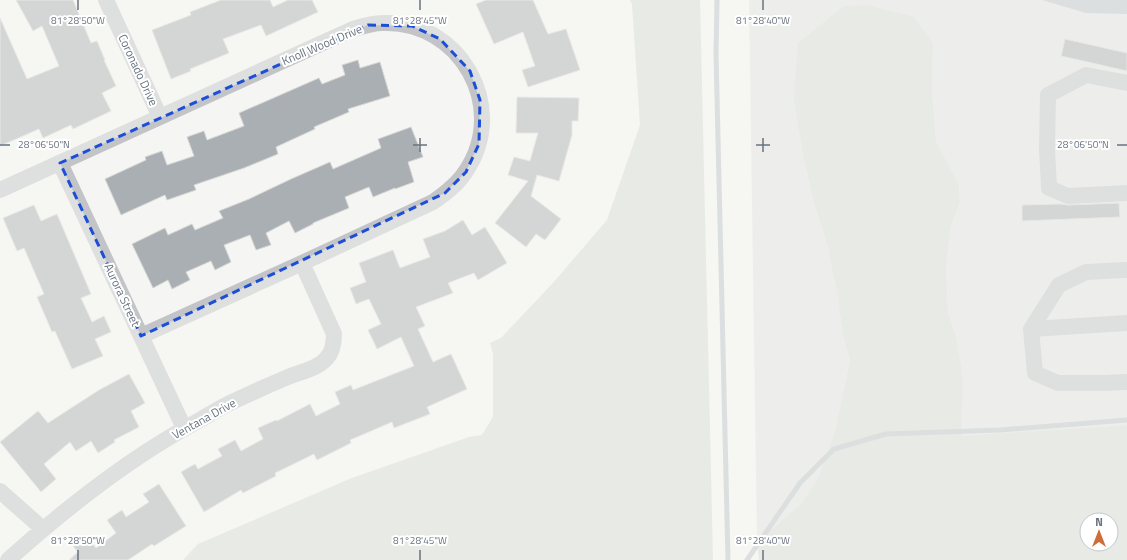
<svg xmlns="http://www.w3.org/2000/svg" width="1127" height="560" viewBox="0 0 1127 560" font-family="'Titillium Web',sans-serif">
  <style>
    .built { fill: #e3e4e3 }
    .green { fill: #d6dcd4; fill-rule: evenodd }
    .water { fill: #bbc3c9 }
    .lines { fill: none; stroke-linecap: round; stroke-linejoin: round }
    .stream { stroke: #bbc3c9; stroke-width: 5 }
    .building { fill: #aaafb4; stroke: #d7d7d5 }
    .minor { stroke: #c2c4c7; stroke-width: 16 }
    .marked { fill: none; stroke: #1d4ed8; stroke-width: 3; stroke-dasharray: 8 5; stroke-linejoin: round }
    .ticks { fill: none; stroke: #687380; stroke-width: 1.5 }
    .labels { text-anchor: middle; stroke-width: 4; stroke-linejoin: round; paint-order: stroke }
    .street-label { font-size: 12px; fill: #687380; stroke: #fff }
    .ticks-label { font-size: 10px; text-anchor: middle; fill: #687380; stroke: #fff; stroke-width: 4; stroke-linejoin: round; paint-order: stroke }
  </style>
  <rect width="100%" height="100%" fill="#f5f5f3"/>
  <path class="built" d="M 749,0 L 1042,0 L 1086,12 L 1127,14 L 1127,425 L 962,437 L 963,409 L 958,352 L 956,336 L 948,312 L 946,266 L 951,226 L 960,202 L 959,185 L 936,141 L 932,91 L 933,43 L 804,160 L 814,203 L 828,248 L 837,294 L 843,336 L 850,360 L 835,431 L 818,478 L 802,503 L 757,542 Z"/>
  <path class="green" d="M 630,0 L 700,0 L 713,560 L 183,560 L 198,544 L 352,478 L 469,437 L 482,435 L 493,417 L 493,354 L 490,343 L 501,338 L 553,283 L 607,220 L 640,125 L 632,4 Z
    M 868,5 L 914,17 L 933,43 L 932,91 L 936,141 L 959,185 L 960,202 L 951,226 L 946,266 L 948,312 L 956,336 L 963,379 L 962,436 L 1127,425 L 1127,560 L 759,560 L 757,542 L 802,503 L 818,478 L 835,431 L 850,360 L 843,336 L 837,294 L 828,248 L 814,203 L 804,160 L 794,100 L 798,43 L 844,6 ZM 1087,520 L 1111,520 L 1111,544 L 1087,544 Z"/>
  <path class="water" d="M 1042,0 L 1127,0 L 1127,14 L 1086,13 Z"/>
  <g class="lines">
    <path class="stream" d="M 717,0 L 716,54 L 728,560
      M 747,560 L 800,483 L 834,449 L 886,434 L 1000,430 L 1127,420"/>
  </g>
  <path class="building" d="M 16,0 L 73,0 L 91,43 L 97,41 L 105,60 L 104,60 L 116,86 L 102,93 L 111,111 L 73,129 L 71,125 L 43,138 L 39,129 L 0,146 L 0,18 L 27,79 L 59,66 L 42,26 L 33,31 Z
    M 221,0 L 270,0 L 273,7 L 288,0 L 312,0 L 318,12 L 266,36 L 261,25 L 223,39 L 229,53 L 190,69 L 191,71 L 171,79 L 152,30 L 191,15 L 190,12 Z
    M 486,0 L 533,0 L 548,34 L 566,29 L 580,70 L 528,87 L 522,70 L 535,66 L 523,32 L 494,44 L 476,4 Z
    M 1065,39 L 1127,53 L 1127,71 L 1061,56 Z
    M 358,60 L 360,68 L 380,62 L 390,96 L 348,109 L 349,112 L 314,127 L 315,129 L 276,147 L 278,154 L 244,168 L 194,185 L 196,190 L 167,200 L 165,195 L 121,215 L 105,179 L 146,160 L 145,157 L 162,151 L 167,165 L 194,156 L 187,137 L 204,131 L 207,140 L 244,126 L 239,113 L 319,78 L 322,84 L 345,75 L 342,65 Z
    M 517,97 L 579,98 L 578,121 L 572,121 L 572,135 L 559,181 L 537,175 L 531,196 L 561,219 L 545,240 L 536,234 L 526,247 L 495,223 L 528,181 L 508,175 L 514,157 L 530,161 L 538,133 L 516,133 Z
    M 411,127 L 423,157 L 408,162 L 414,182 L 395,189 L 395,188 L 373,197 L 369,187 L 345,197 L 349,208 L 313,223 L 313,224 L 295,233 L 289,221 L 266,233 L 271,245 L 256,250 L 250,235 L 224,245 L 231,262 L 215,270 L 211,261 L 186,272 L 190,280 L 172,289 L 168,280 L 153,288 L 132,244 L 165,228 L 168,235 L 192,224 L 195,230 L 223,218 L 219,211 L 249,199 L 291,179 L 330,162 L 333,169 L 381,148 L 378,139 Z
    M 1119,203 L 1120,217 L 1022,221 L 1022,205 L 1061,204 L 1068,205 Z
    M 34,205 L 41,221 L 57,214 L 91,294 L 81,298 L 92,322 L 104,316 L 111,332 L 95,339 L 103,356 L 72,369 L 55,331 L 52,332 L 37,297 L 44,294 L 24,248 L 17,251 L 3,218 Z
    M 463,220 L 472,235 L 485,227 L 507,263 L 478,280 L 474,273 L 448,283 L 453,293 L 416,307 L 425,326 L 418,329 L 433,362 L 451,354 L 467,389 L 427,407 L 430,414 L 394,428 L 392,422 L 350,440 L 351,443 L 317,460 L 314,454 L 275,473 L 276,476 L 243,493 L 241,490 L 204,512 L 181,472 L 195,464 L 198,469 L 222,456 L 218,449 L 235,440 L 241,451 L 263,439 L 258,428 L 276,420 L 277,421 L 310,404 L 316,416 L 340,404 L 335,392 L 351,385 L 353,390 L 414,366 L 401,337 L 377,349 L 368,330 L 381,324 L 369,299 L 356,304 L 350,288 L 366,282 L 359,263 L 393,250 L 400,268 L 430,257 L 423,239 L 445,231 Z
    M 129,374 L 145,403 L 131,411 L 139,427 L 114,440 L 115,442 L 98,453 L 91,441 L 76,451 L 70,442 L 44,464 L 56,479 L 41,492 L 0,442 L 38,411 L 48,423 L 99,390 Z
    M 159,484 L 186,526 L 154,546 L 152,544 L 128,560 L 69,560 L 78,552 L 73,546 L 86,536 L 96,548 L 116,533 L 107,520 L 122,510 L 126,517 L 149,502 L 143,494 Z"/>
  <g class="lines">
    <path class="minor" d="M 106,0 L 160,117
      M 1127,83 L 1086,75 L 1048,95 L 1047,148 L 1049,188 L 1068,196 L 1127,193
      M 60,163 L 184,428
      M 0,190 L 353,29 C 363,26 373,23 383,23 C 460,20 509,107 466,171 C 458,184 446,193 433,202 L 302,263 L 141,336
      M 1127,270 L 1086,272 L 1059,285 L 1031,329 L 1035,373 L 1058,383 L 1105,383 L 1127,382
      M 1031,329 L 1127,323
      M 0,491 L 43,529
      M 8,560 C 67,507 129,458 198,421 C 209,415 219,408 230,403 C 249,394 269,385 288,377 C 300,372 317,369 326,359 C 333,352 334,343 334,334 L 302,263"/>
  </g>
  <path d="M0 0H1127V560H0ZM 368,25 L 412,26 L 440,39 L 470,71 L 480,100 L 479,144 L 466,172 L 445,193 L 141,336 L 60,163 Z" fill="#f5f5f3" fill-opacity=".55" fill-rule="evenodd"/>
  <path class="marked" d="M 368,25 L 412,26 L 440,39 L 470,71 L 480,100 L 479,144 L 466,172 L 445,193 L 141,336 L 60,163 Z"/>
  <path class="ticks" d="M 78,0 L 78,10M 420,0 L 420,10M 763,0 L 763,10M 420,138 L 420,152M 763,138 L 763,152M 0,145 L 10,145M 413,145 L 427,145M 756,145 L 770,145M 1117,145 L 1127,145M 78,550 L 78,560M 420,550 L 420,560M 763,550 L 763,560"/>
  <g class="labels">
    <g class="street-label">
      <text transform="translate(322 45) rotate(-23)" y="4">Knoll Wood Drive</text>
      <text transform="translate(138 70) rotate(65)" y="4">Coronado Drive</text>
      <text transform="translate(122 295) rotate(65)" y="4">Aurora Street</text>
      <text transform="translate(204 419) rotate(-29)" y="4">Ventana Drive</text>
    </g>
  </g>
  <g class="ticks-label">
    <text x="78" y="24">81°28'50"W</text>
    <text x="420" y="24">81°28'45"W</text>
    <text x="763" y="24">81°28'40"W</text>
    <text x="44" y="148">28°06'50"N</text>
    <text x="1083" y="148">28°06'50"N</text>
    <text x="78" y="544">81°28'50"W</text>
    <text x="420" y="544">81°28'45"W</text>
    <text x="763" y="544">81°28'40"W</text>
  </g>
  <g transform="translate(1099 532)"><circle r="19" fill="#ffffff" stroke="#c3c7cc"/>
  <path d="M0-3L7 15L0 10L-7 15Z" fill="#cf6c39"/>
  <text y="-6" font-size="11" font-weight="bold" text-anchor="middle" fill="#687380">N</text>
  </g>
</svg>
